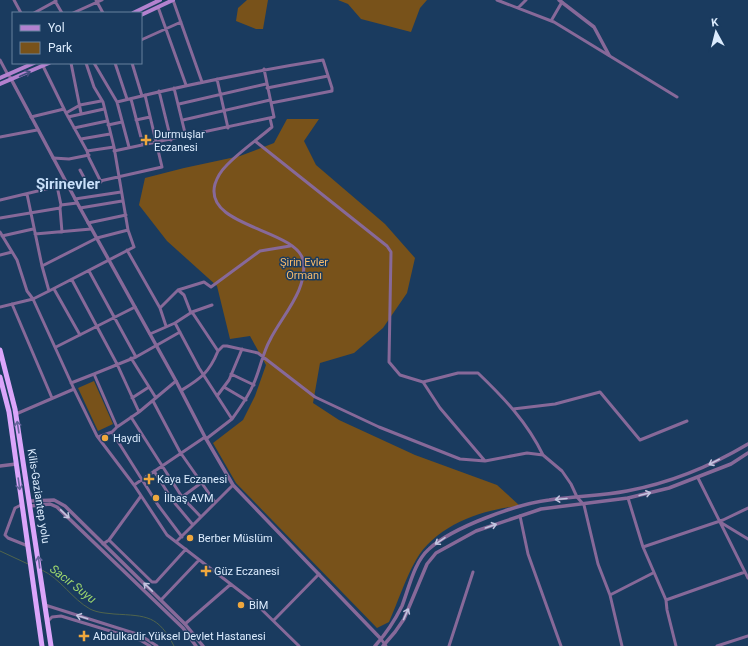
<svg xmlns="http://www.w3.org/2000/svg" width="748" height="646" viewBox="0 0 748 646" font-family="Roboto,sans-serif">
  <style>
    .green { fill: #78521a }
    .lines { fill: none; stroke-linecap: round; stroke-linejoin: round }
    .stream { stroke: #50644c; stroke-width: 1 }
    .minor { stroke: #876999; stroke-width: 3 }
    .tertiary { stroke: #876999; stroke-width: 3.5 }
    .secondary { stroke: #b381cf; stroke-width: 4 }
    .trunk { stroke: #dba5fa; stroke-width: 5 }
    .oneway { stroke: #404c7b }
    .oneway2 { stroke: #67659d }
    .oneway3 { stroke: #c2c4df }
    .poi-dot { fill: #efa73d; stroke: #1a3b5f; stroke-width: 1.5 }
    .labels { text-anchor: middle; stroke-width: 3; stroke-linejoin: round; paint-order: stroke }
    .poi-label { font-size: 11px; fill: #dbebfd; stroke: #1a3b5f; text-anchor: start }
    .park-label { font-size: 11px; fill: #f7ba6a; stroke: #1a3b5f }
    .street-label { font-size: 11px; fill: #dbebfd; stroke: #1a3b5f }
    .water-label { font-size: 12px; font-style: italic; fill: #9ed86e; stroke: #1a3b5f }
    .district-label { font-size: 15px; font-weight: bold; fill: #c8dff9; stroke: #1a3b5f }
  </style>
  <rect width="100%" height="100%" fill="#1a3b5f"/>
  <path class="green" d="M 247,0 L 268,0 L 263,29 L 256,29 L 236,21 L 238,8 Z
    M 338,0 L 427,0 L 420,8 L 411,32 L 361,19 L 348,4 Z
    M 287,119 L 319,119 L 304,141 L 316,165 L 385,224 L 415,258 L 407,293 L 383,328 L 354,353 L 320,363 L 313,403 L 339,420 L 415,455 L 497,485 L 520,506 C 483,509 436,525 416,560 C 405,579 398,602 389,622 L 377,628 L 236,483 L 213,443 L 243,420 L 255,396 L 266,365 L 250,336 L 230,339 L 217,286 L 167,241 L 139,205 L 145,178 L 184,168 L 240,156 L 274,143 Z
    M 94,381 L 113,424 L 98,431 L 78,388 Z"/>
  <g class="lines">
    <path class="stream" d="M 0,551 L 28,564
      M 42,570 C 61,579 72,599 90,609 C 98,613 106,613 114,614 C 147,616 158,615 174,646"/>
    <path class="minor" d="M 14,0 L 21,13
      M 96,0 L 103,13
      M 173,0 L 202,82
      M 497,0 L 554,22 L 677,97
      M 55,1 L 62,13
      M 158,7 L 186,85
      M 518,8 L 526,0
      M 34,13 L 56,1
      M 73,13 L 102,0
      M 551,21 L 562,2
      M 141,40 L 181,22
      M 0,60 L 8,75
      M 71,63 L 81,113
      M 94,63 L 117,102 L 129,147
      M 115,63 L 127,99
      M 132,63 L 142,96
      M 43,66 L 66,113 L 87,151 L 89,158 L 101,182
      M 217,79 L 228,128
      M 174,88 L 186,137
      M 267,88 L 328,76
      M 159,91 L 171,140
      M 131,99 L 143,145
      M 117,102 C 185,85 254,71 323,60 L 332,88 L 332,91 L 271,103
      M 179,104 L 266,84
      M 66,113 L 80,105 L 101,101
      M 31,117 L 64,109
      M 68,117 L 104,109
      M 136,120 L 150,117
      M 183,120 L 270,100
      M 108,125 L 122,122
      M 74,128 L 107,121
      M 0,137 L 37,130
      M 81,139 L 110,134
      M 255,141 L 387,246 L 391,252 L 389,362 L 400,375 L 423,382 L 440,408 L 485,461
      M 87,151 L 114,147
      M 114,151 L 274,117 L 264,69
      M 53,158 L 69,159 L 89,155
      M 80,170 L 88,185
      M 57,186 L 61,205
      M 69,188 L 162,167 L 145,95
      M 27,194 L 42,266 L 49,291
      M 75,199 L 121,192
      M 0,200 L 67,184
      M 60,208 L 62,232
      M 80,208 L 122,201
      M 0,218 L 60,208 L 61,205 L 77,203
      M 88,223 L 126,215
      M 0,232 L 17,260 L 27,291 L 33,299 L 74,389 L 16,414
      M 35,234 L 91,229
      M 2,236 L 33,229
      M 127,250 L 160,308
      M 0,255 L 12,252
      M 42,266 L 97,238 L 128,230
      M 89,271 L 136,357
      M 72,280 L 117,364 L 139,412
      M 54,289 L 80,335
      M 178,290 L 204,282 L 211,287 L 260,251 L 290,246
      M 12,304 L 52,398
      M 0,307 L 33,299 L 49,291 L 134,247 L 128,230 L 114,147 L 103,102 L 94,87 L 86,63
      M 175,323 L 192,312 L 212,305
      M 166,326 L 160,308 L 178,290 L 184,295 L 191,313
      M 150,334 L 175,323 L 199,368 L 232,419 L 206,439
      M 56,347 L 135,307
      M 218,351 L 223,346 L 227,346 L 258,353 L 315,397 L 379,427 L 460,459 L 485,461 L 527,453 L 543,455 L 562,471 L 571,484 L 577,497 L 584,505 L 598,564 L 610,595 L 622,646
      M 131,358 L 156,398
      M 94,374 L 136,357 L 180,332
      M 231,374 L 254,385
      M 423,382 L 458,373 L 478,373 C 504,398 527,422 543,455
      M 71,383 L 94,374 L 117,427 L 112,432 L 98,437
      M 224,387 L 246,400
      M 74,389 L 97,436 L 134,485 L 167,535 L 254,602 L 299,646
      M 182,390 C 201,378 209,373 218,351 L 192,312
      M 217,396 L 229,380 L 242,349
      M 132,398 L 149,387
      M 153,401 L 180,452 L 215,502
      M 513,409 L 555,404 L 600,392 L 640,440 L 687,421
      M 131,417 L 182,497 L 201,517
      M 232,419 C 240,408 248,397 253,385 C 260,371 262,354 270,340 C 281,317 309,289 303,260 C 296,229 203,227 215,184 C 217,178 221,171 226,166 C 239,152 257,140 272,127 L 270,118
      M 117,427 L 139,412 L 176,381
      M 112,432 L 158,505 L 182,537
      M 154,471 L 173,501 L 193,525
      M 698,478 L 748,578
      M 134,485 L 205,437
      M 182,497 L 201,483
      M 628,498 L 643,547 L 666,600 L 667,610 L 676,646
      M 21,505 L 15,508 L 5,535 L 8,538 L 28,546
      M 520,516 L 528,554 L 561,646
      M 720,522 L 748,539
      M 109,540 L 152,582 L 156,582 L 186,549
      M 177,541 L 233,485
      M 103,544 L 109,540 L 141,496
      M 643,547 L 723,520 L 748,508
      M 610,595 L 653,573
      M 161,600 L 199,560
      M 666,600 L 745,572
      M 45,605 L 140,635 L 157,646
      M 274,620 L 319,574
      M 48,621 L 52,617 L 61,616 L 140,640 L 150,646
      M 185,624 L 231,584
      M 381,639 L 386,646
      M 449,646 L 473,572
      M 717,646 L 748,636"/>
    <path class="tertiary" d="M 559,0 L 594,27 L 609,55
      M 10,77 L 80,208 L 176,381 L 205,437 L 233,485 L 381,639
      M 0,466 L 16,464
      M 30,501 L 54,500 L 65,506 L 185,624 L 203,646
      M 30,506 L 50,504 L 57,507 L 183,628 L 196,646
      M 375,646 C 385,635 395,620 402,606 C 409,588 414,562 429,549 C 453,527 517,504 549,500 C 575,496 601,496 627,491 C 670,483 711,466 748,444
      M 383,646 L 395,632 L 404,619 L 427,564 L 436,553 L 476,531 L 541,509 L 628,498 L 669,488 L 731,464 L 748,453"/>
    <path class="secondary" d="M 133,13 L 160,0
      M 141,15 L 173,0
      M 0,78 L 34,63
      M 0,84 L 49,63"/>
    <path class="trunk" d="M 0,350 L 15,409 L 51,646
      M 0,377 L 9,412 L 42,646"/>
  </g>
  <defs><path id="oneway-shaft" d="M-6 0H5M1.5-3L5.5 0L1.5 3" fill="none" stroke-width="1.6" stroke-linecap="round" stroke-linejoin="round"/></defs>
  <use class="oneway" href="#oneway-shaft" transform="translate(25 74) rotate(-24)"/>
  <g class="oneway2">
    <use href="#oneway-shaft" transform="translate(18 427) rotate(-99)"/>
    <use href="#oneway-shaft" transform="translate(19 484) rotate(82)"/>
    <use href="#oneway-shaft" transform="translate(39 562) rotate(-97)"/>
  </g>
  <g class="oneway3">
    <use href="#oneway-shaft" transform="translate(714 462) rotate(153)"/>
    <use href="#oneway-shaft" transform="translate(645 494) rotate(-14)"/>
    <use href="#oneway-shaft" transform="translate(561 499) rotate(175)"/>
    <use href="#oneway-shaft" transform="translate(65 514) rotate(44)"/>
    <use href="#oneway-shaft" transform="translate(491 526) rotate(-19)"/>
    <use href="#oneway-shaft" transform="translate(440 541) rotate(146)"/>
    <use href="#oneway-shaft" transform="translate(148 587) rotate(-136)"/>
    <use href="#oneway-shaft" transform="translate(406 614) rotate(-66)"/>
    <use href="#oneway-shaft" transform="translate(82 617) rotate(-162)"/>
  </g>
  <g class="poi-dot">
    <path d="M144 134h4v4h4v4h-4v4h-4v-4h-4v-4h4z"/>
    <circle cx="105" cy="438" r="4"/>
    <path d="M147 473h4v4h4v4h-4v4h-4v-4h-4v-4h4z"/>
    <circle cx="156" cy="498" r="4"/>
    <circle cx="190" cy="538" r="4"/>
    <path d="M204 565h4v4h4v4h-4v4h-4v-4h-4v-4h4z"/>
    <circle cx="241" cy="605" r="4"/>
    <path d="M82 630h4v4h4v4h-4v4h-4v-4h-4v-4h4z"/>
  </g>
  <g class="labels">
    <g class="poi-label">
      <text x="154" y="138">Durmuşlar<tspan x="154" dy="13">Eczanesi</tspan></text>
      <text x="113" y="442">Haydi</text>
      <text x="157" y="483">Kaya Eczanesi</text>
      <text x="164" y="502">İlbaş AVM</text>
      <text x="198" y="542">Berber Müslüm</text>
      <text x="214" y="575">Güz Eczanesi</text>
      <text x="249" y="609">BİM</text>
      <text x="93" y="640">Abdulkadir Yüksel Devlet Hastanesi</text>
    </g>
    <g class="park-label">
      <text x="304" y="266">Şirin Evler<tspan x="304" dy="13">Ormanı</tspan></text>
    </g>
    <g class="street-label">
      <text transform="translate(39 496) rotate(81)" y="4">Kilis-Gaziantep yolu</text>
    </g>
    <g class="water-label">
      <text transform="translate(73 584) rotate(38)" y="4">Sacır Suyu</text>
    </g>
    <g class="district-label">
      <text x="68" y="189">Şirinevler</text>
    </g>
  </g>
  <rect x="12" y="12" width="130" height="52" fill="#1a3b5f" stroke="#67819e"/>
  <rect x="20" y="25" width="20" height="6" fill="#b381cf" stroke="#67819e"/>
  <text x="48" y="32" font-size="12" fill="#dbebfd">Yol</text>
  <rect x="20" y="42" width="20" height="12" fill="#78521a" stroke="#67819e"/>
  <text x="48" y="52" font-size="12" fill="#dbebfd">Park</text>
  <g transform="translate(716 32) rotate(353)" stroke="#1a3b5f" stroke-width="3" paint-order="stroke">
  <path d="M0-3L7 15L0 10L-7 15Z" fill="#dbebfd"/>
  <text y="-6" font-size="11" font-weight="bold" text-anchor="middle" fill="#dbebfd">K</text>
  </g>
</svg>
